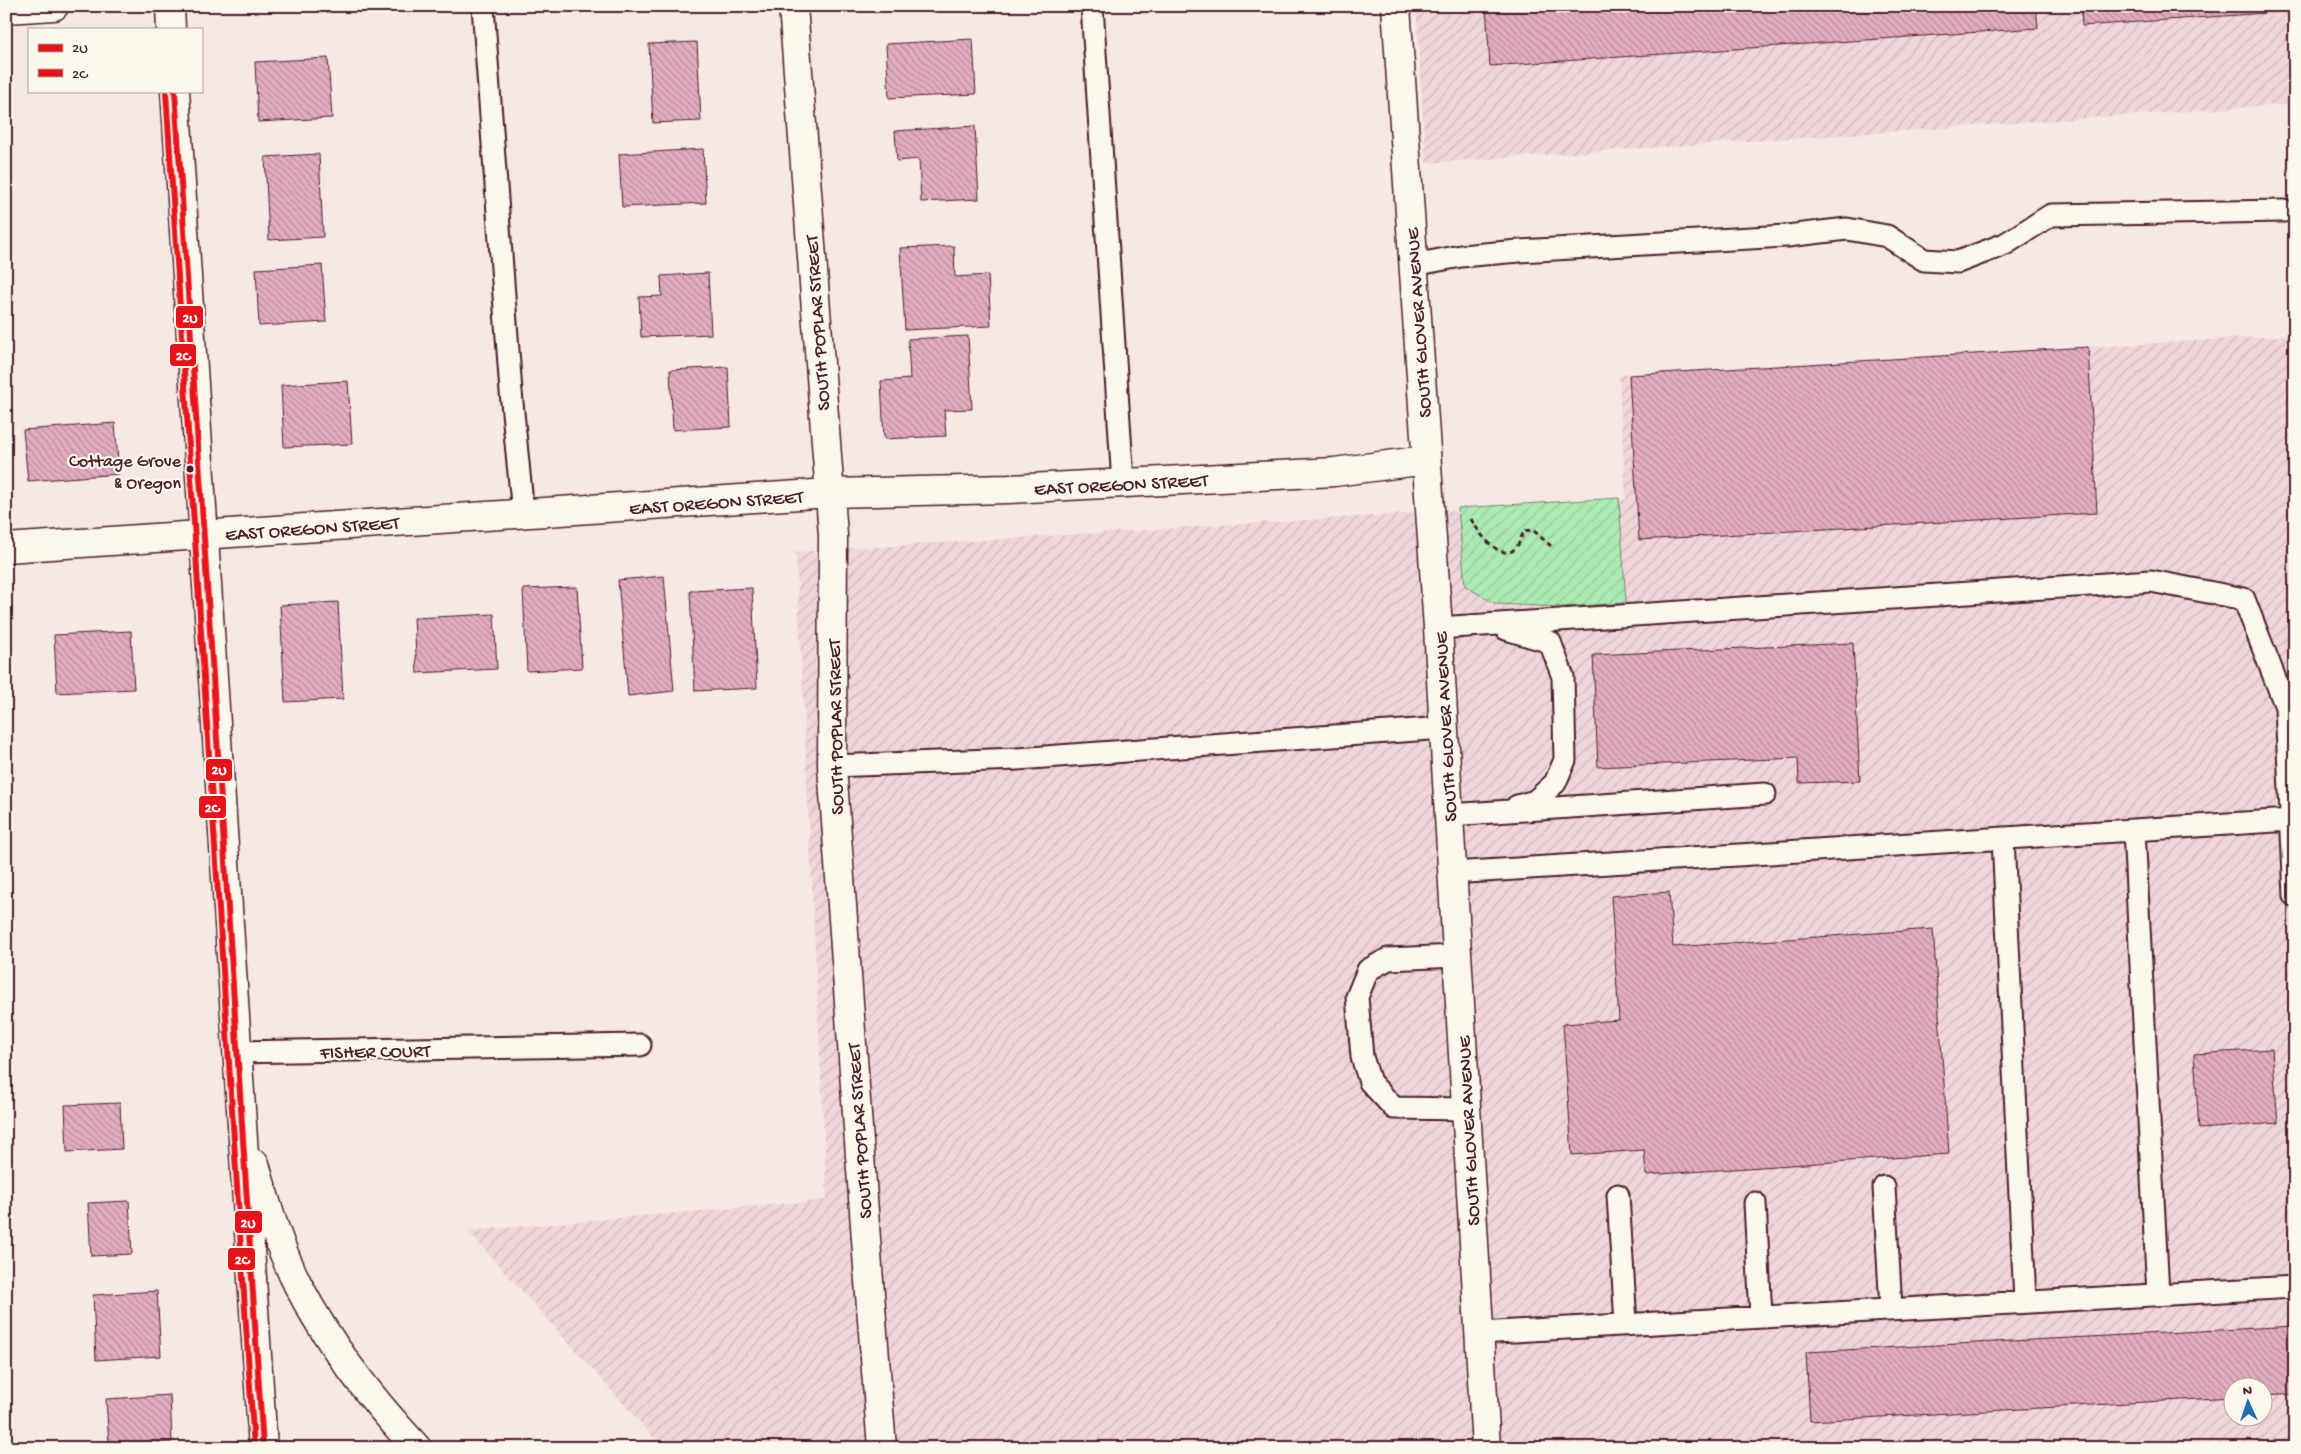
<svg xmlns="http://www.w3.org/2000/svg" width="2301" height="1454" viewBox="0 0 2301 1454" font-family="'Gochi Hand',sans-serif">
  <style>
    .industrial { fill: url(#industrial-furrows); fill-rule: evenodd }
    .garden { fill: url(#garden-furrows); stroke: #7a856f }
    .building { fill: url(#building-back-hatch); stroke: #4a1f2b }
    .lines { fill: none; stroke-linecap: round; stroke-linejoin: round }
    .lane-casing { stroke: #4a1f2b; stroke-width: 25 }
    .street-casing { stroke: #4a1f2b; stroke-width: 31 }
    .secondary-casing { stroke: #4a1f2b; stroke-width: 31 }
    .path { stroke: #4a1f2b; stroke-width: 3; stroke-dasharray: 5 4; stroke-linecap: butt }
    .lane { stroke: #fbf7ec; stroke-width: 21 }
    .street { stroke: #fbf7ec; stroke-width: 28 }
    .secondary { stroke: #fbf7ec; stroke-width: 28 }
    .bus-1-casing { stroke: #fbf7ec; stroke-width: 10 }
    .bus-2-casing { stroke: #fbf7ec; stroke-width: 10 }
    .bus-1 { stroke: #e7131a; stroke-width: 6 }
    .bus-2 { stroke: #e7131a; stroke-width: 6 }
    .bus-dot { fill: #4a1f2b; stroke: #fbf7ec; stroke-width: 2 }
    .labels { text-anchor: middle; stroke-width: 4.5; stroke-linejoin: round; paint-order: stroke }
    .bus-label { font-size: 18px; fill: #4a1f2b; stroke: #fbf7ec; text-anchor: end }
    .street-label { font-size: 19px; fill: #4a1f2b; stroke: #fbf7ec }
    .line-badge { stroke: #fbf7ec; stroke-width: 2 }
    .badge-label { font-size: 14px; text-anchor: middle; font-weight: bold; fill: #fff }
  </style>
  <defs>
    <pattern id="industrial-furrows" width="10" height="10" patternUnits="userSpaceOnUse" patternTransform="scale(1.25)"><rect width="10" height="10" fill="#f0d6d9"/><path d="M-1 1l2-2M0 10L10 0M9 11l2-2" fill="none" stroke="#cfb7ba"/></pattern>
    <pattern id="garden-furrows" width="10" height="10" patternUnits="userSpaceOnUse" patternTransform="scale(1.25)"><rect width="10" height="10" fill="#abebb3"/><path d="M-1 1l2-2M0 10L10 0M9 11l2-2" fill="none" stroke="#95c99a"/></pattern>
    <pattern id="building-back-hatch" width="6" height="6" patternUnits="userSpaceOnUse" patternTransform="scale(1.25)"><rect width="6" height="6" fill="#e3acc1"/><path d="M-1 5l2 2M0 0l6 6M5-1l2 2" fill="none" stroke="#ba8b9d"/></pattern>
  </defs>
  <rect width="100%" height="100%" fill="#f6e8e3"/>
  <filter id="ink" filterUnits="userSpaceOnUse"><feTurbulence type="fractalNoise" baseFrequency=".02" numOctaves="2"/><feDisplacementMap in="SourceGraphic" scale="10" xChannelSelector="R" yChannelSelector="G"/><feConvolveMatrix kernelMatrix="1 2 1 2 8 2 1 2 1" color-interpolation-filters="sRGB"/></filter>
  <g filter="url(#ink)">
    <path class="industrial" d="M 1416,6 L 2295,6 L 2295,104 L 1426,163 Z
      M 2295,335 L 2295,1448 L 663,1448 L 468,1231 L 827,1200 L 796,552 L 1626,500 L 1619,375 ZM 2234,1386 L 2264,1386 L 2264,1416 L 2234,1416 Z"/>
    <path class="garden" d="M 1619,498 L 1626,603 L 1561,607 L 1496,604 L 1465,586 L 1458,508 Z"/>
    <path class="building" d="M 1486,6 L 2036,6 L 2038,28 L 1490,66 Z
      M 2081,6 L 2295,6 L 2295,11 L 2082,26 Z
      M 973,39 L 976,94 L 889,98 L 886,44 Z
      M 697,42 L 701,121 L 653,123 L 649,44 Z
      M 328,58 L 332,118 L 258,122 L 255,62 Z
      M 975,126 L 979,199 L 921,202 L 919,159 L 897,161 L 895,131 Z
      M 703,149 L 706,203 L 622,207 L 619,154 Z
      M 319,154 L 323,237 L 269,240 L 265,157 Z
      M 954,246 L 955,277 L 988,275 L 991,326 L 905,330 L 900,248 Z
      M 322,265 L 326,322 L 259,326 L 256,269 Z
      M 708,273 L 711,334 L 641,337 L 639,297 L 662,296 L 661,276 Z
      M 968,336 L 972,409 L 944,410 L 946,436 L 884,439 L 881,381 L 910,379 L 908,339 Z
      M 2088,347 L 2097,513 L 1639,540 L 1629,375 Z
      M 728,367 L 731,427 L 673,430 L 670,370 Z
      M 348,381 L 352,444 L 284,447 L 281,385 Z
      M 115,423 L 119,474 L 28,481 L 23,430 Z
      M 664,576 L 674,691 L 628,696 L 618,580 Z
      M 577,587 L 582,668 L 527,671 L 523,589 Z
      M 752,588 L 757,688 L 695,691 L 690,591 Z
      M 338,602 L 343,699 L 285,702 L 280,605 Z
      M 494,614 L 497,669 L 417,673 L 414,618 Z
      M 131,631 L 134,689 L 57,693 L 54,635 Z
      M 1853,643 L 1860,781 L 1799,783 L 1798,758 L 1598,767 L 1593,655 Z
      M 1669,892 L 1673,947 L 1933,929 L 1949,1154 L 1646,1175 L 1644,1150 L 1572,1155 L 1563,1024 L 1619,1020 L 1611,896 Z
      M 2272,1049 L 2278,1123 L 2199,1129 L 2194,1054 Z
      M 120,1103 L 122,1149 L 67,1152 L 65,1105 Z
      M 129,1201 L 132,1254 L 91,1256 L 88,1203 Z
      M 157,1291 L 161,1356 L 96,1360 L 93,1295 Z
      M 2295,1326 L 2295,1394 L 2264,1396 L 2264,1386 L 2234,1386 L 2234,1397 L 1810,1421 L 1806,1352 Z
      M 170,1395 L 172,1442 L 109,1445 L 106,1399 Z"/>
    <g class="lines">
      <defs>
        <path id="lane" d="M 483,6 L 511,392 L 523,514
          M 1092,6 L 1123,483
          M 1413,265 L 1461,256 L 1519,251 L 1787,236 L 1847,229 L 1887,236 L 1924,260 L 1958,262 L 2005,244 L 2051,215 L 2284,211
          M 1438,628 L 2151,581 L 2244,599 L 2286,707 L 2295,896
          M 1506,629 L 1550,642 L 1563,677 L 1565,760 L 1555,783 L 1535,801 L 1517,806
          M 832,766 L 1017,759 L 1444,728
          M 1449,815 L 1765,794
          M 2134,830 L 2158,1294
          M 2003,838 L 2025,1301
          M 1452,873 L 2291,820
          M 1457,956 L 1388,959 L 1368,970 L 1357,997 L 1362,1057 L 1370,1082 L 1394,1108 L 1466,1109
          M 238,1052 L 640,1045
          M 1884,1187 L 1891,1309
          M 1618,1195 L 1626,1324
          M 1755,1203 L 1761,1316
          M 1479,1333 L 2295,1287"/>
        <path id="street" d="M 793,6 L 833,535 L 832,766 L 869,1281 L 882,1448
          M 1396,6 L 1438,628 L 1486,1448
          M 6,9 L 54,6
          M 6,548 L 829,493 L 1009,489 L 1334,472 L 1426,460"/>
        <path id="secondary" d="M 170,6 L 171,29
          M 175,91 L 263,1448
          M 255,1164 C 266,1205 279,1247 298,1285 C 328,1343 373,1401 417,1448"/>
      </defs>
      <use href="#lane" class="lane-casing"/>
      <use href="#street" class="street-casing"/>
      <use href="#secondary" class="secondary-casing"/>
      <path class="path" d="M 1471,519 C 1477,529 1496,559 1512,551 C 1519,547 1521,537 1524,531 L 1533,530 L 1552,547"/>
      <use href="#lane" class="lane"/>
      <use href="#street" class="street"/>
      <use href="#secondary" class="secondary"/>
      <defs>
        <path id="bus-1" d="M 175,91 L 263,1448"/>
        <path id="bus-2" d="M 166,92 L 254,1448"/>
      </defs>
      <use href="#bus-1" class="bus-1-casing"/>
      <use href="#bus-2" class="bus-2-casing"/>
      <use href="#bus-1" class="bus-1"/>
      <use href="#bus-2" class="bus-2"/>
    </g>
  </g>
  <circle class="bus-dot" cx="190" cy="469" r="4.5"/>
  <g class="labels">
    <g class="bus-label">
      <text x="181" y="466">Cottage Grove<tspan x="181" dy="22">&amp; Oregon</tspan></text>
    </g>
    <g class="street-label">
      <text transform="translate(816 323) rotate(-94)" y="7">SOUTH POPLAR STREET</text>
      <text transform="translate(1417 323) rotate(-94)" y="7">SOUTH GLOVER AVENUE</text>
      <text transform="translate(1121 483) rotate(-3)" y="7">EAST OREGON STREET</text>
      <text transform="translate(716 501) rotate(-4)" y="7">EAST OREGON STREET</text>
      <text transform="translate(312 527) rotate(-4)" y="7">EAST OREGON STREET</text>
      <text transform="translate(834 727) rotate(-91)" y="7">SOUTH POPLAR STREET</text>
      <text transform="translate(1444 727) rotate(-93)" y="7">SOUTH GLOVER AVENUE</text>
      <text transform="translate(375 1050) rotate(-1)" y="7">FISHER COURT</text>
      <text transform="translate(858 1131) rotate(-94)" y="7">SOUTH POPLAR STREET</text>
      <text transform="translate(1467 1131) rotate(-93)" y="7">SOUTH GLOVER AVENUE</text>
    </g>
  </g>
  <g class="line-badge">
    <rect x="175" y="305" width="29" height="24" rx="5" fill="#e7131a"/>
    <rect x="169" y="343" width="28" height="24" rx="5" fill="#e7131a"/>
    <rect x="205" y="758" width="28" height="24" rx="5" fill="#e7131a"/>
    <rect x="198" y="795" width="29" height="24" rx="5" fill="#e7131a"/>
    <rect x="234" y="1210" width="29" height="24" rx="5" fill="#e7131a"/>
    <rect x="227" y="1247" width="29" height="24" rx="5" fill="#e7131a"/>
  </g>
  <g class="badge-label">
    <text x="190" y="322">2U</text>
    <text x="183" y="360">2C</text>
    <text x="219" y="774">2U</text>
    <text x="212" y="812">2C</text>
    <text x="248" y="1227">2U</text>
    <text x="242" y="1264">2C</text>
  </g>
  <rect width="2301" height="1454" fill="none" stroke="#fbf7ec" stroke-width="25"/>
  <rect x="12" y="12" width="2276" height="1429" fill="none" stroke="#4a1f2b" stroke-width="2" filter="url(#ink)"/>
  <rect x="28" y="28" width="175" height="65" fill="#fbf7ec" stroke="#b4a19f"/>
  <rect x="38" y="44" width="25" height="8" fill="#e7131a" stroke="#b4a19f"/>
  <text x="72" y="52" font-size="15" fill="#4a1f2b">2U</text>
  <rect x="38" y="69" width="25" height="8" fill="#e7131a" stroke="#b4a19f"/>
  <text x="72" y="78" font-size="15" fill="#4a1f2b">2C</text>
  <g transform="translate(2248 1402) rotate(357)"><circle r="24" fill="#fbf7ec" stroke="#b4a19f"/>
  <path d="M0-4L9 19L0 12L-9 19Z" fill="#1f6fb2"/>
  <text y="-8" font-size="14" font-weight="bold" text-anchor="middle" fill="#4a1f2b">N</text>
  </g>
</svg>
